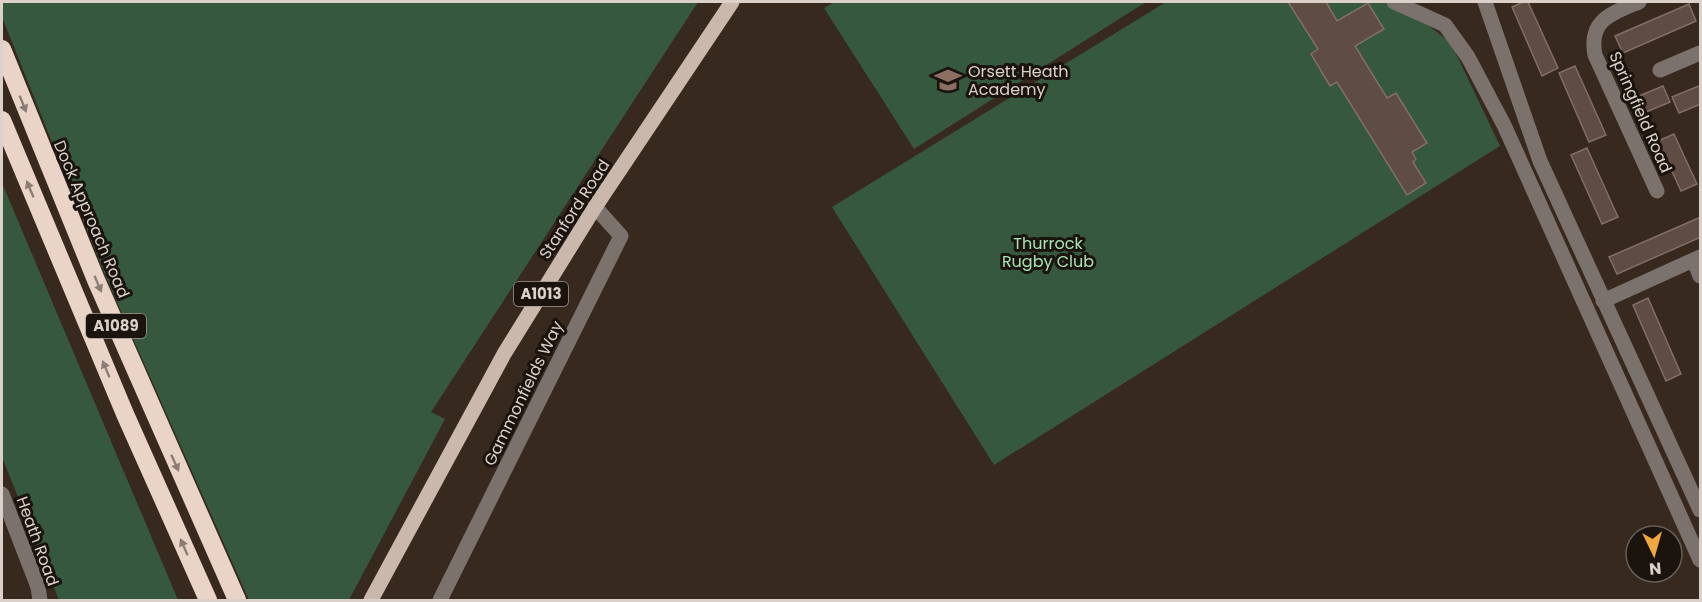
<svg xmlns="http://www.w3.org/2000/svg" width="1702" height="602" viewBox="0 0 1702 602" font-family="Poppins,sans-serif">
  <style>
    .green { fill: #36583e }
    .building { fill: #5f4c42; stroke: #826e64; stroke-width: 1.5 }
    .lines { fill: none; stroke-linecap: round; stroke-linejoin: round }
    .minor { stroke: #7b726d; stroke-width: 15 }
    .major { stroke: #cab8ad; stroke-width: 15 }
    .highway { stroke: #e9d4c7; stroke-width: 18 }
    .oneway { fill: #8c7d74 }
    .labels { text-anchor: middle; stroke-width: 6; stroke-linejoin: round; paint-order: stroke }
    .shield { fill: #1a130e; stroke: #a19892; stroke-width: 1.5 }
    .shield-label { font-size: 15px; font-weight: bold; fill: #dbd1ca }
    .poi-label { font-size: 16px; fill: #dbd1ca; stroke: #1a130e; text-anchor: start }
    .street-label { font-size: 16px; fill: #dbd1ca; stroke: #1a130e }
    .park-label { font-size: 16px; fill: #a6e3b4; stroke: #1a130e }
  </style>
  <rect width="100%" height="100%" fill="#38291e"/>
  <path class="green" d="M 2,2 L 698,2 L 431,412 L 445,419 L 349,600 L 249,600 L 108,282 L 2,17 Z
    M 834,2 L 1146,2 L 914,149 L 824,8 Z
    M 1166,2 L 1384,2 L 1429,26 L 1451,43 L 1500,146 L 994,465 L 832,207 Z
    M 2,183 L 178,600 L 59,600 L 2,457 Z"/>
  <path class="building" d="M 1288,2 L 1326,2 L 1337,21 L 1368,3 L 1384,29 L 1355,46 L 1387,98 L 1396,93 L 1427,143 L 1412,152 L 1416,159 L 1413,162 L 1426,183 L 1407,195 L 1337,82 L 1330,86 L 1311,54 L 1318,49 Z
    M 1523,2 L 1528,2 L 1558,68 L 1542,76 L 1512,7 Z
    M 1689,4 L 1696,21 L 1623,53 L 1615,36 Z
    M 1575,66 L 1606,135 L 1589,142 L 1559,73 Z
    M 1701,85 L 1701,104 L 1679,113 L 1672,97 Z
    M 1663,86 L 1670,102 L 1646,112 L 1639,96 Z
    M 1674,134 L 1697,184 L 1681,191 L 1658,141 Z
    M 1587,148 L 1618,217 L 1602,224 L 1571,155 Z
    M 1701,217 L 1701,237 L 1617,274 L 1609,257 Z
    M 1648,298 L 1681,374 L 1666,381 L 1633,305 Z"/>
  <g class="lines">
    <path class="minor" d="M 1394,2 L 1445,25 L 1468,57 L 1504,125 L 1700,560
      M 1485,2 L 1540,161 L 1700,510
      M 1639,2 C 1612,13 1588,20 1595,55 L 1657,191
      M 1660,70 L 1700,53
      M 1694,260 L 1700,276
      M 1603,301 L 1700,257
      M 2,494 L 38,587 L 40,600
      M 440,600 L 621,236 L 595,207"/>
    <path class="major" d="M 371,600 L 504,354 L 595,207 L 732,2"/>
    <path class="highway" d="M 2,49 L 96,280 L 237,600
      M 2,120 L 125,414 L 208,600"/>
  </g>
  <defs><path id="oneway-solid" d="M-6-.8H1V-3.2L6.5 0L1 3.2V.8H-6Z" transform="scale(1.5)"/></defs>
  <g class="oneway">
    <use href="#oneway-solid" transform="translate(23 104) rotate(68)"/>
    <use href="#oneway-solid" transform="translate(30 189) rotate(-113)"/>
    <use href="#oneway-solid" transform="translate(98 284) rotate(67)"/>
    <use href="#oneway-solid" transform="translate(106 369) rotate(-113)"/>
    <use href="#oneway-solid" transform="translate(175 463) rotate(66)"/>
    <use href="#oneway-solid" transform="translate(184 547) rotate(-114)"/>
  </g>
  <defs>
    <symbol id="school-bare" viewBox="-9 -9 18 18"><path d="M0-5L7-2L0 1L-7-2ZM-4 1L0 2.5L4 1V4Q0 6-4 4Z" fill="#8d6e63" stroke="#1a130e" stroke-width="2.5" paint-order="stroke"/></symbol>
  </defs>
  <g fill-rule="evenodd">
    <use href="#school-bare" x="929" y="61" width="38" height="38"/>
  </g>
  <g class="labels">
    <g class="shield">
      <rect x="514" y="282" width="54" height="24" rx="4.5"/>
      <rect x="86" y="314" width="60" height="24" rx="4.5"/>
    </g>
    <g class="shield-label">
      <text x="541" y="299">A1013</text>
      <text x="116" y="331">A1089</text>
    </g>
    <g class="poi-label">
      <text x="968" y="77">Orsett Heath<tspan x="968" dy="18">Academy</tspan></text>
    </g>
    <g class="street-label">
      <text transform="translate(1641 112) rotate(66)" y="6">Springfield Road</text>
      <text transform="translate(574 209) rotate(-57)" y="6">Stanford Road</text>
      <text transform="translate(92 219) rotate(67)" y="6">Dock Approach Road</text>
      <text transform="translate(523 393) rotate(-64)" y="6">Gammonfields Way</text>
      <text transform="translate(38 541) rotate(70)" y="6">Heath Road</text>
    </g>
    <g class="park-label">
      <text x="1048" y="249">Thurrock<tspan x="1048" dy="18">Rugby Club</tspan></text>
    </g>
  </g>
  <rect width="1702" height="602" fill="none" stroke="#dbd1ca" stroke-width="6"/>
  <g transform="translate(1654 554) rotate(175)"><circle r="28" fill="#1a130e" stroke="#675f59" stroke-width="1.5"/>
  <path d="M0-4.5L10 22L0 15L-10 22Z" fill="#efa73e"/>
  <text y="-9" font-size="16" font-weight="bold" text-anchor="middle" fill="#dbd1ca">N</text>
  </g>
</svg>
